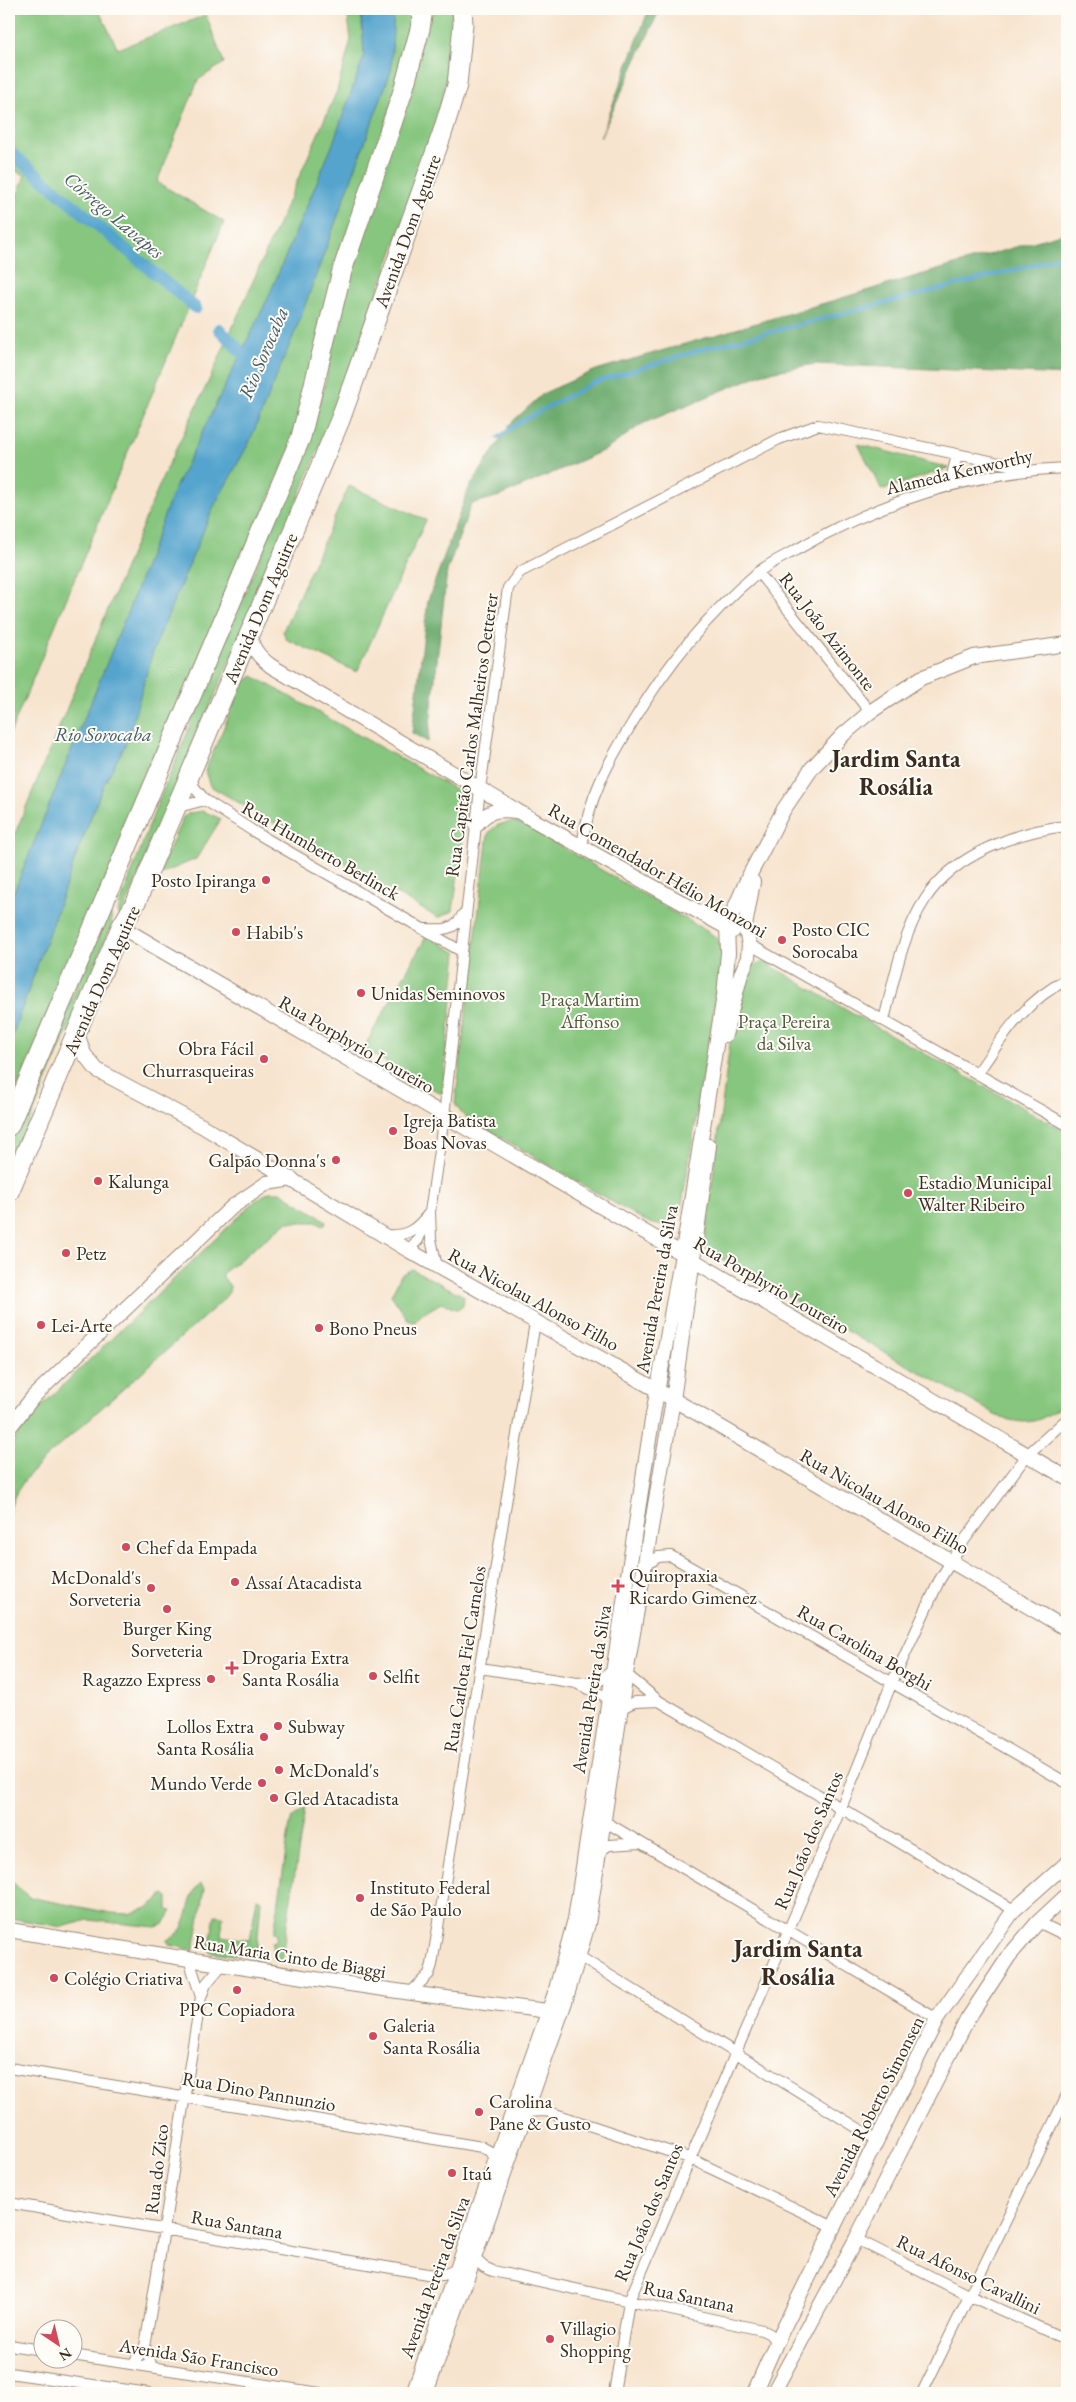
<svg xmlns="http://www.w3.org/2000/svg" width="1076" height="2402" viewBox="0 0 1076 2402" font-family="'EB Garamond',serif">
  <style>
    .green { fill: #86c67e; stroke: #60784e }
    .forest { fill: #6cab6d; stroke: #546a46 }
    .water { fill: #54a4ce; stroke: #486776 }
    .lines { fill: none; stroke-linecap: round; stroke-linejoin: round }
    .stream { stroke: #54a4ce; stroke-width: 4 }
    .canal { stroke: #54a4ce; stroke-width: 12 }
    .street-casing { stroke: #998776; stroke-width: 12 }
    .secondary-casing { stroke: #998776; stroke-width: 16 }
    .highway-casing { stroke: #998776; stroke-width: 21 }
    .street { stroke: #fff; stroke-width: 10 }
    .secondary { stroke: #fff; stroke-width: 14 }
    .highway { stroke: #fff; stroke-width: 19 }
    .poi-dot { fill: #d1495b; stroke: #fdfcf7; stroke-width: 2 }
    .labels { text-anchor: middle; stroke-width: 4; stroke-linejoin: round; paint-order: stroke }
    .street-label { font-size: 19px; fill: #3b2a1e; stroke: #fdfcf7 }
    .poi-label { font-size: 19px; fill: #3b2a1e; stroke: #fdfcf7; text-anchor: start }
    .park-label { font-size: 19px; fill: #52593b; stroke: #fdfcf7 }
    .water-label { font-size: 20px; font-style: italic; fill: #455b64; stroke: #fdfcf7 }
    .district-label { font-size: 24px; font-weight: bold; fill: #3b2a1e; stroke: #fdfcf7 }
  </style>
  <rect width="100%" height="100%" fill="#fdfcf7"/>
  <filter id="ink" filterUnits="userSpaceOnUse"><feTurbulence type="fractalNoise" baseFrequency=".02" numOctaves="2"/><feDisplacementMap in="SourceGraphic" scale="10" xChannelSelector="R" yChannelSelector="G"/><feConvolveMatrix kernelMatrix="1 2 1 2 8 2 1 2 1" color-interpolation-filters="sRGB"/></filter>
  <filter id="wash" filterUnits="userSpaceOnUse"><feTurbulence type="fractalNoise" baseFrequency=".0096" numOctaves="4" result="noise"/><feDisplacementMap in="SourceGraphic" scale="20" xChannelSelector="R" yChannelSelector="G"/><feGaussianBlur stdDeviation="1.12" result="paint"/><feColorMatrix in="noise" values="0 0 0 0 0 0 0 0 0 0 0 0 0 0 0 0 0 1.4 0 .05"/><feComposite in="paint" operator="in"/></filter>
  <g filter="url(#wash)">
    <rect width="100%" height="100%" fill="#f7e4ce"/>
    <path class="green" d="M 9,9 L 98,9 L 118,49 L 206,15 L 224,63 L 198,80 L 157,182 L 224,222 L 9,736 L 9,216 L 25,175 L 9,168 Z
      M 347,9 L 417,9 L 415,23 L 290,450 L 9,1109 L 9,848 L 164,474 L 212,374 L 337,91 L 351,40 Z
      M 431,9 L 454,9 L 452,51 L 434,138 L 332,418 L 121,918 L 118,912 L 120,904 L 155,810 L 297,468 L 323,393 L 349,273 Z
      M 858,444 L 949,468 L 882,490 Z
      M 349,486 L 426,520 L 357,672 L 286,639 L 283,631 Z
      M 253,676 L 464,794 L 467,807 L 453,911 L 438,918 L 210,786 L 205,771 L 243,683 Z
      M 203,811 L 221,819 L 196,859 L 161,874 L 160,871 L 183,817 L 189,813 Z
      M 513,822 L 526,826 L 710,933 C 719,939 721,944 723,955 L 681,1210 L 677,1221 C 660,1230 649,1223 633,1214 L 471,1120 L 462,1114 L 455,1104 L 488,834 C 495,825 501,823 513,822 Z
      M 108,913 L 111,915 L 112,924 L 9,1171 L 9,1143 Z
      M 427,935 L 457,953 L 442,1094 L 366,1051 L 367,1042 Z
      M 765,962 L 853,1014 L 1067,1132 L 1067,1402 C 1042,1420 1033,1427 1002,1418 L 848,1332 L 704,1248 L 730,1042 L 748,970 L 756,964 Z
      M 269,1192 L 280,1192 L 325,1220 L 326,1224 L 323,1226 L 316,1222 L 287,1222 L 223,1273 L 223,1277 L 230,1286 L 229,1292 L 222,1301 L 42,1461 C 26,1479 15,1488 9,1513 L 9,1448 L 32,1415 L 256,1200 Z
      M 412,1269 L 464,1296 L 463,1306 L 458,1310 L 441,1303 L 421,1315 L 415,1322 L 409,1321 L 391,1295 L 401,1275 Z
      M 305,1808 L 281,1963 L 273,1959 L 272,1942 L 276,1941 L 277,1933 L 274,1933 L 290,1824 L 292,1818 Z
      M 9,1879 L 29,1897 L 111,1913 L 129,1914 L 147,1908 L 164,1895 L 168,1898 L 168,1910 L 172,1911 L 164,1924 L 156,1927 L 88,1920 L 62,1927 L 9,1918 Z
      M 201,1883 L 205,1888 L 194,1950 L 169,1945 L 168,1940 C 193,1930 184,1897 201,1883 Z
      M 257,1898 L 261,1900 L 256,1958 L 211,1952 L 209,1948 L 215,1915 L 223,1916 L 221,1936 L 250,1940 Z"/>
    <path class="forest" d="M 649,9 L 660,9 L 600,138 Z
      M 1067,232 L 1067,333 L 1060,337 L 1067,350 L 1067,375 L 815,364 L 764,373 L 642,424 L 607,449 L 500,496 L 471,504 L 447,571 L 428,742 L 412,733 L 428,600 L 469,488 L 512,422 L 544,393 L 596,370 Z"/>
    <path class="water" d="M 361,9 L 394,9 L 391,71 L 297,327 L 249,443 L 213,508 L 153,651 L 127,742 L 104,784 L 80,845 L 9,1045 L 9,904 L 132,601 L 173,492 L 268,298 L 332,146 L 364,56 Z"/>
    <g class="lines">
      <path class="stream" d="M 498,438 L 520,422 L 593,383 L 703,349 L 1034,265 L 1067,254"/>
      <path class="canal" d="M 9,151 L 196,308
        M 219,329 L 252,363"/>
    </g>
  </g>
  <g filter="url(#ink)">
    <g class="lines">
      <defs>
        <path id="street" d="M 949,487 L 957,455
          M 758,572 L 870,712
          M 191,776 L 194,787 L 205,800 L 253,831 L 461,951
          M 176,811 L 182,806 L 205,800
          M 582,848 C 587,799 609,761 634,720 C 668,663 706,616 757,573 C 768,564 783,557 796,550 C 876,503 974,471 1067,468
          M 425,929 C 441,930 456,931 463,914
          M 749,944 L 1067,1125
          M 884,1020 C 894,980 902,934 926,898 C 954,855 1017,831 1067,826
          M 977,1074 C 1002,1037 1026,999 1067,980
          M 385,1235 C 407,1237 417,1229 430,1212
          M 408,1250 L 418,1240 L 427,1220
          M 437,1267 L 431,1239 L 430,1212 L 444,1116 L 480,789 L 508,588 L 520,572 L 779,439 L 818,425 L 1028,469
          M 645,1566 L 658,1557 L 671,1556 L 1067,1783
          M 480,1668 L 577,1683 L 599,1681 L 613,1670
          M 626,1674 L 659,1701 L 1014,1910
          M 578,1684 L 609,1698
          M 621,1708 L 635,1702 L 659,1701
          M 604,1821 L 937,2019
          M 599,1852 L 609,1845 L 641,1843
          M 1038,1922 L 1067,1936
          M 580,1957 L 877,2140
          M 189,1959 L 201,1997
          M 410,1993 L 429,1974 L 432,1965 L 535,1322
          M 9,2068 L 482,2147 L 491,2152 L 496,2160
          M 525,2112 L 546,2111 L 689,2158 L 834,2227
          M 9,2203 L 433,2275 L 443,2275 L 458,2269
          M 856,2239 L 970,2296 L 1067,2340
          M 475,2259 L 484,2267 L 493,2271 L 762,2330 L 770,2334 L 776,2343
          M 9,2345 L 42,2350
          M 145,2346 C 165,2230 181,2113 201,1997 L 206,1984 L 222,1965
          M 72,2355 L 320,2393
          M 133,2364 L 145,2346 L 152,2367
          M 9,2373 L 149,2393
          M 614,2393 L 629,2301 L 841,1808 L 890,1687 L 939,1581 L 963,1542 L 1027,1455 L 1067,1419
          M 922,2393 L 1067,2095"/>
        <path id="secondary" d="M 250,631 C 250,647 259,657 271,666 L 519,812 L 733,931
          M 476,825 C 488,810 497,809 516,811
          M 121,927 L 1067,1478
          M 77,1033 L 84,1054 L 97,1070 L 202,1126 L 408,1250 L 657,1390 L 1067,1629
          M 725,1035 L 741,974 L 748,958 L 749,944 L 745,926 L 753,882
          M 9,1428 L 34,1396 L 232,1207 L 267,1183 L 292,1179
          M 9,1930 C 188,1959 367,1989 548,2011 L 556,2007
          M 413,2393 L 555,1993 L 575,1919 L 652,1420 L 687,1227 L 724,995 L 728,953 L 727,926 L 747,880 L 784,809 L 812,768 L 844,734 L 870,712 L 921,678 L 974,657 L 1067,644
          M 426,2393 L 565,2002 L 588,1924 L 626,1674 L 673,1400 L 709,1146
          M 754,2393 L 776,2343 L 937,2019 L 1014,1910 L 1067,1863
          M 773,2393 L 856,2239 L 967,2020 L 1009,1956 L 1038,1922 L 1067,1895"/>
        <path id="highway" d="M 9,1126 L 301,437 L 342,271 L 403,91 L 420,29 L 423,9
          M 9,1192 L 121,927 L 137,900 L 152,864 L 340,420 L 442,134 L 457,85 L 463,24 L 462,9"/>
      </defs>
      <use href="#street" class="street-casing"/>
      <use href="#secondary" class="secondary-casing"/>
      <use href="#highway" class="highway-casing"/>
      <use href="#street" class="street"/>
      <use href="#secondary" class="secondary"/>
      <use href="#highway" class="highway"/>
    </g>
  </g>
  <g class="poi-dot">
    <circle cx="266" cy="880" r="5"/>
    <circle cx="236" cy="932" r="5"/>
    <circle cx="782" cy="940" r="5"/>
    <circle cx="361" cy="993" r="5"/>
    <circle cx="264" cy="1059" r="5"/>
    <circle cx="393" cy="1131" r="5"/>
    <circle cx="336" cy="1160" r="5"/>
    <circle cx="98" cy="1181" r="5"/>
    <circle cx="908" cy="1193" r="5"/>
    <circle cx="66" cy="1253" r="5"/>
    <circle cx="41" cy="1325" r="5"/>
    <circle cx="319" cy="1328" r="5"/>
    <circle cx="126" cy="1547" r="5"/>
    <circle cx="235" cy="1582" r="5"/>
    <path d="M615.5 1578.5h5v5h5v5h-5v5h-5v-5h-5v-5h5z"/>
    <circle cx="151" cy="1588" r="5"/>
    <circle cx="167" cy="1609" r="5"/>
    <path d="M229.5 1660.5h5v5h5v5h-5v5h-5v-5h-5v-5h5z"/>
    <circle cx="373" cy="1676" r="5"/>
    <circle cx="211" cy="1679" r="5"/>
    <circle cx="278" cy="1726" r="5"/>
    <circle cx="264" cy="1737" r="5"/>
    <circle cx="279" cy="1770" r="5"/>
    <circle cx="262" cy="1783" r="5"/>
    <circle cx="274" cy="1798" r="5"/>
    <circle cx="360" cy="1898" r="5"/>
    <circle cx="54" cy="1978" r="5"/>
    <circle cx="237" cy="1990" r="5"/>
    <circle cx="373" cy="2036" r="5"/>
    <circle cx="479" cy="2112" r="5"/>
    <circle cx="452" cy="2173" r="5"/>
    <circle cx="550" cy="2339" r="5"/>
  </g>
  <g class="labels">
    <g class="street-label">
      <text transform="translate(407 231) rotate(-70)" y="7">Avenida Dom Aguirre</text>
      <text transform="translate(959 471) rotate(-13)" y="7">Alameda Kenworthy</text>
      <text transform="translate(260 608) rotate(-67)" y="7">Avenida Dom Aguirre</text>
      <text transform="translate(828 631) rotate(52)" y="7">Rua João Azimonte</text>
      <text transform="translate(471 735) rotate(-82)" y="7">Rua Capitão Carlos Malheiros Oetterer</text>
      <text transform="translate(321 850) rotate(30)" y="7">Rua Humberto Berlinck</text>
      <text transform="translate(658 870) rotate(30)" y="7">Rua Comendador Hélio Monzoni</text>
      <text transform="translate(101 980) rotate(-66)" y="7">Avenida Dom Aguirre</text>
      <text transform="translate(357 1044) rotate(30)" y="7">Rua Porphyrio Loureiro</text>
      <text transform="translate(772 1285) rotate(30)" y="7">Rua Porphyrio Loureiro</text>
      <text transform="translate(656 1289) rotate(-80)" y="7">Avenida Pereira da Silva</text>
      <text transform="translate(534 1299) rotate(29)" y="7">Rua Nicolau Alonso Filho</text>
      <text transform="translate(885 1501) rotate(30)" y="7">Rua Nicolau Alonso Filho</text>
      <text transform="translate(865 1647) rotate(30)" y="7">Rua Carolina Borghi</text>
      <text transform="translate(464 1659) rotate(-81)" y="7">Rua Carlota Fiel Carnelos</text>
      <text transform="translate(591 1689) rotate(-81)" y="7">Avenida Pereira da Silva</text>
      <text transform="translate(808 1840) rotate(-67)" y="7">Rua João dos Santos</text>
      <text transform="translate(290 1956) rotate(9)" y="7">Rua Maria Cinto de Biaggi</text>
      <text transform="translate(259 2091) rotate(10)" y="7">Rua Dino Pannunzio</text>
      <text transform="translate(873 2106) rotate(-63)" y="7">Avenida Roberto Simonsen</text>
      <text transform="translate(156 2169) rotate(-83)" y="7">Rua do Zico</text>
      <text transform="translate(648 2212) rotate(-67)" y="7">Rua João dos Santos</text>
      <text transform="translate(237 2224) rotate(10)" y="7">Rua Santana</text>
      <text transform="translate(969 2274) rotate(26)" y="7">Rua Afonso Cavallini</text>
      <text transform="translate(434 2277) rotate(-70)" y="7">Avenida Pereira da Silva</text>
      <text transform="translate(689 2296) rotate(12)" y="7">Rua Santana</text>
      <text transform="translate(199 2357) rotate(9)" y="7">Avenida São Francisco</text>
    </g>
    <g class="poi-label">
      <text x="256" y="887" text-anchor="end">Posto Ipiranga</text>
      <text x="792" y="936">Posto CIC<tspan x="792" dy="22">Sorocaba</tspan></text>
      <text x="246" y="939">Habib's</text>
      <text x="371" y="1000">Unidas Seminovos</text>
      <text x="254" y="1055" text-anchor="end">Obra Fácil<tspan x="254" dy="22">Churrasqueiras</tspan></text>
      <text x="403" y="1127">Igreja Batista<tspan x="403" dy="22">Boas Novas</tspan></text>
      <text x="326" y="1167" text-anchor="end">Galpão Donna's</text>
      <text x="108" y="1188">Kalunga</text>
      <text x="918" y="1189">Estadio Municipal<tspan x="918" dy="22">Walter Ribeiro</tspan></text>
      <text x="76" y="1260">Petz</text>
      <text x="51" y="1332">Lei-Arte</text>
      <text x="329" y="1335">Bono Pneus</text>
      <text x="136" y="1554">Chef da Empada</text>
      <text x="629" y="1582">Quiropraxia<tspan x="629" dy="22">Ricardo Gimenez</tspan></text>
      <text x="141" y="1584" text-anchor="end">McDonald's<tspan x="141" dy="22">Sorveteria</tspan></text>
      <text x="245" y="1589">Assaí Atacadista</text>
      <text x="167" y="1635" text-anchor="middle">Burger King<tspan x="167" dy="22">Sorveteria</tspan></text>
      <text x="242" y="1664">Drogaria Extra<tspan x="242" dy="22">Santa Rosália</tspan></text>
      <text x="383" y="1683">Selfit</text>
      <text x="201" y="1686" text-anchor="end">Ragazzo Express</text>
      <text x="254" y="1733" text-anchor="end">Lollos Extra<tspan x="254" dy="22">Santa Rosália</tspan></text>
      <text x="288" y="1733">Subway</text>
      <text x="289" y="1777">McDonald's</text>
      <text x="252" y="1790" text-anchor="end">Mundo Verde</text>
      <text x="284" y="1805">Gled Atacadista</text>
      <text x="370" y="1894">Instituto Federal<tspan x="370" dy="22">de São Paulo</tspan></text>
      <text x="64" y="1985">Colégio Criativa</text>
      <text x="237" y="2016" text-anchor="middle">PPC Copiadora</text>
      <text x="383" y="2032">Galeria<tspan x="383" dy="22">Santa Rosália</tspan></text>
      <text x="489" y="2108">Carolina<tspan x="489" dy="22">Pane &amp; Gusto</tspan></text>
      <text x="462" y="2180">Itaú</text>
      <text x="560" y="2335">Villagio<tspan x="560" dy="22">Shopping</tspan></text>
    </g>
    <g class="park-label">
      <text x="590" y="1006">Praça Martim<tspan x="590" dy="22">Affonso</tspan></text>
      <text x="784" y="1028">Praça Pereira<tspan x="784" dy="22">da Silva</tspan></text>
    </g>
    <g class="water-label">
      <text transform="translate(114 215) rotate(40)" y="7">Córrego Lavapes</text>
      <text transform="translate(263 353) rotate(-67)" y="7">Rio Sorocaba</text>
      <text x="103" y="741">Rio Sorocaba</text>
    </g>
    <g class="district-label">
      <text x="896" y="767">Jardim Santa<tspan x="896" dy="28">Rosália</tspan></text>
      <text x="798" y="1957">Jardim Santa<tspan x="798" dy="28">Rosália</tspan></text>
    </g>
  </g>
  <rect width="1076" height="2402" fill="none" stroke="#fdfcf7" stroke-width="30"/>
  <g transform="translate(58 2344) rotate(145)"><circle r="24" fill="#fdfcf7" stroke="#afa8a0"/>
  <path d="M0-4L9 19L0 12L-9 19Z" fill="#d1495b"/>
  <text y="-8" font-size="14" font-weight="bold" text-anchor="middle" fill="#3b2a1e">N</text>
  </g>
</svg>
